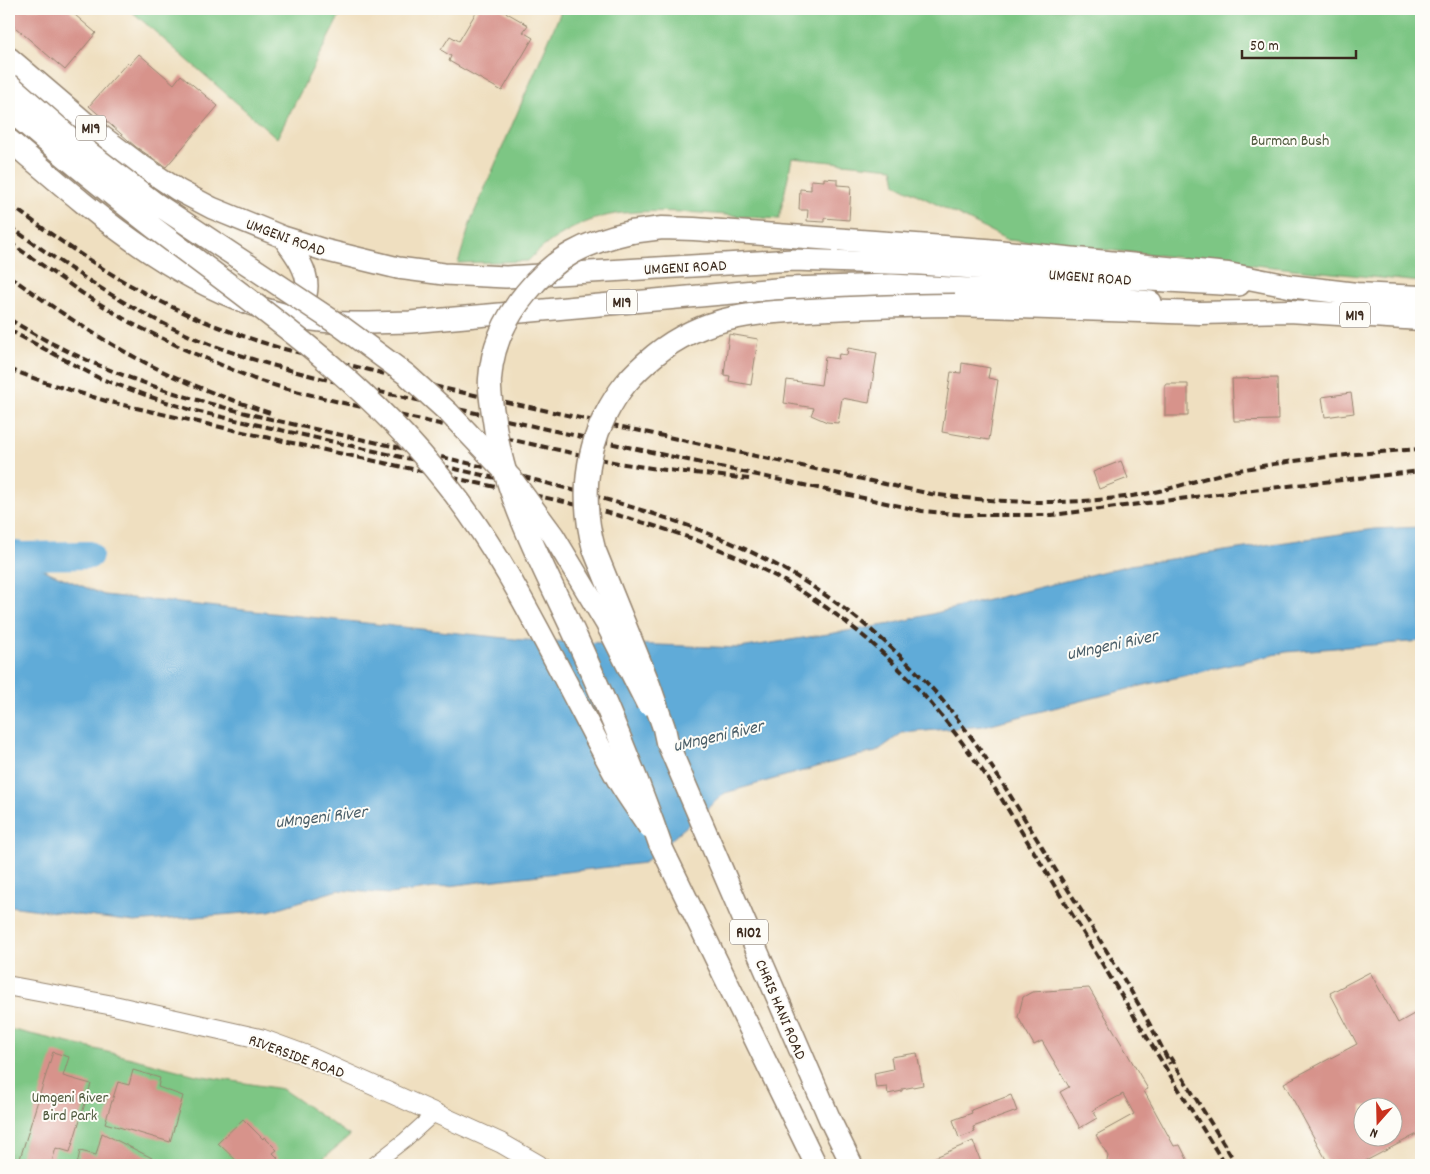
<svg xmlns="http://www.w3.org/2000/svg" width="1430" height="1174" viewBox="0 0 1430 1174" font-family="Dekko,sans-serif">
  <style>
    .green { fill: #7dc684; stroke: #5c7851 }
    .water { fill: #60abd8; stroke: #4e6a7b }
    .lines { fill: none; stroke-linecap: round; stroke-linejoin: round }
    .river { stroke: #60abd8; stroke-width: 28 }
    .building { fill: #d7938b; fill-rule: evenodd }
    .minor-casing { stroke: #95846f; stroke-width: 16 }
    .secondary-casing { stroke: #95846f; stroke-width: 21 }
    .primary-casing { stroke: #95846f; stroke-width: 24 }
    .trunk-casing { stroke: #95846f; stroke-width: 25 }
    .minor { stroke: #fff; stroke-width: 14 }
    .secondary { stroke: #fff; stroke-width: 19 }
    .primary { stroke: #fff; stroke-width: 21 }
    .trunk { stroke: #fff; stroke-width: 22 }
    .rail { stroke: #3b2a1e; stroke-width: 4; stroke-dasharray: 8 4; stroke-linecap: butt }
    .primary-bridge-casing { stroke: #95846f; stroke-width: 24; stroke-linecap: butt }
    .trunk-bridge-casing { stroke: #95846f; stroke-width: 25; stroke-linecap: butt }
    .primary-bridge { stroke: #fff; stroke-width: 21 }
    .trunk-bridge { stroke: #fff; stroke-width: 22 }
    .labels { text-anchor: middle; stroke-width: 4; stroke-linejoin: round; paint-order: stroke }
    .shield { fill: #fdfcf7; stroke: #75695f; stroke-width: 1 }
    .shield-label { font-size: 15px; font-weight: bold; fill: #3b2a1e }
    .park-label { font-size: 16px; fill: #4f593d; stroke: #fdfcf7 }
    .street-label { font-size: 16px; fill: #3b2a1e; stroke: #fdfcf7 }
    .water-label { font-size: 18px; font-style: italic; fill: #4a5e68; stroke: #fdfcf7 }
  </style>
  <rect width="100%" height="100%" fill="#fdfcf7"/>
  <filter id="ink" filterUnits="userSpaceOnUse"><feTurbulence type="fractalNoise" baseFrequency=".02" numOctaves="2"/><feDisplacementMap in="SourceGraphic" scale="10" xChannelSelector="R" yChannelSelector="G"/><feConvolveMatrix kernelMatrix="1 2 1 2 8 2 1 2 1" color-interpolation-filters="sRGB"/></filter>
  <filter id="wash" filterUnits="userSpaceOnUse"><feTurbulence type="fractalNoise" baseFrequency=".0096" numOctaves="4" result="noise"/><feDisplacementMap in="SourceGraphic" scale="20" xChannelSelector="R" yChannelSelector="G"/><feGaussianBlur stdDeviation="1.12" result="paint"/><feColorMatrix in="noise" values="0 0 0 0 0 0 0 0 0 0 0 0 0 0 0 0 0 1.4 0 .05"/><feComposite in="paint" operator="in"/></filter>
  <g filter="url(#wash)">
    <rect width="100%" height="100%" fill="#efdfc0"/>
    <path class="green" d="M 129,9 L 343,9 L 277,138 Z
      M 562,9 L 1421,9 L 1421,282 L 1008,240 L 896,184 L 893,168 L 792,158 L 779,219 C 727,216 674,208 622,213 C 588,217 551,236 528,261 L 458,263 L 472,218 Z
      M 9,1029 L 116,1054 L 196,1075 L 282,1089 L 350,1136 L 315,1165 L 9,1165 Z"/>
    <path class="water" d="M 1421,527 L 1421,641 L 1286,652 L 1132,688 L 983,726 L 902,733 L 876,752 L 852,757 L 725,793 L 644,863 L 487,881 L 390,894 L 338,890 L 269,911 L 134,922 L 9,906 L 9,559 L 34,566 L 104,595 L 524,640 L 740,648 L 891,624 L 1130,565 L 1374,529 Z"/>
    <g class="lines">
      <path class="river" d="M 9,554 L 23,556 L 89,555"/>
    </g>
    <g id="blocks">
      <path class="building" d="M 9,9 L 68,9 L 96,33 L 65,70 L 9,22 Z
        M 478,9 L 500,9 L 528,25 L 523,32 L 533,38 L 502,91 L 449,61 L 451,56 L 441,50 L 450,36 L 459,41 Z
        M 139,54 L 174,84 L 181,75 L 218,106 L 166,167 L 136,147 L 89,106 L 127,63 L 129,65 Z
        M 824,178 L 837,179 L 837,185 L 851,186 L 849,220 L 824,218 L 824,222 L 807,221 L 808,210 L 799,210 L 800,189 L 811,190 L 811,180 L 824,181 Z
        M 729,334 L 758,339 L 751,385 L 729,381 L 730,376 L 724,375 Z
        M 848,348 L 877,353 L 869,403 L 842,398 L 838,423 L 827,422 L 811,415 L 814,408 L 784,403 L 787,380 L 821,385 L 825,357 L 838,359 L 839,354 L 847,355 Z
        M 962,363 L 990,368 L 988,378 L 998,380 L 989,440 L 942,432 L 951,372 L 961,373 Z
        M 1277,378 L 1278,420 L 1234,421 L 1232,379 Z
        M 1165,384 L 1188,384 L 1188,416 L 1165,416 Z
        M 1351,393 L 1354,413 L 1325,417 L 1322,397 Z
        M 1121,461 L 1128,478 L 1099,489 L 1093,472 Z
        M 1370,972 L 1398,1023 L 1421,1010 L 1421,1132 L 1358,1165 L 1329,1165 L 1284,1083 L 1357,1044 L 1330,993 ZM 1362,1106 L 1392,1106 L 1392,1136 L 1362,1136 Z
        M 1089,988 L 1148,1089 L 1144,1091 L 1174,1146 L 1180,1145 L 1190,1165 L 1106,1165 L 1108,1156 L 1096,1135 L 1134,1114 L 1123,1094 L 1093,1110 L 1097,1118 L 1080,1128 L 1060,1092 L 1069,1087 L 1042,1041 L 1034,1045 L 1018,1017 L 1023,997 L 1032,992 Z
        M 53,1052 L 69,1057 L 63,1076 L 91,1084 L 70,1152 L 56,1148 L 51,1165 L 18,1165 Z
        M 917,1053 L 923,1085 L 902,1089 L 902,1091 L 888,1094 L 887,1087 L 876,1088 L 874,1073 L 893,1069 L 891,1057 Z
        M 133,1070 L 160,1078 L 158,1087 L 183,1096 L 170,1142 L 105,1123 L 118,1082 L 129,1085 Z
        M 1011,1095 L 1017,1111 L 973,1127 L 975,1132 L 959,1138 L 953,1120 L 972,1113 L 971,1110 Z
        M 243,1119 L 263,1139 L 264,1137 L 277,1150 L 273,1153 L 278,1158 L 272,1165 L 241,1165 L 218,1143 Z
        M 102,1133 L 166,1165 L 77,1165 L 80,1151 L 96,1155 Z
        M 973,1141 L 982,1165 L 917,1165 Z"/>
    </g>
  </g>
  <g filter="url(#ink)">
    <use href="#blocks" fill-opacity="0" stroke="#95846f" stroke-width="1"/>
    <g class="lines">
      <defs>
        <path id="minor" d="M 373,1165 L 405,1140 L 435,1113"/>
        <path id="secondary" d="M 9,986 L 116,1006 L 262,1039 L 303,1054 L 435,1113 L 501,1143 L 539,1165"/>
        <path id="primary" d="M 9,58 L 96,132 L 136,162 L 178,190 L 212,208 L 283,237 L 324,250 L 398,268 L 444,274 L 506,277 L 793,260 L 920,264 L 1096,277 L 1239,285
          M 9,140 C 95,214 185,295 300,318 C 336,325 374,323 410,322 L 788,288 L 891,285 L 1051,293 L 1151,302
          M 283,237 C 293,251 307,268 307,286 C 307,296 303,307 300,317
          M 667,742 L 831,1122 L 852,1165
          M 660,844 L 816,1165"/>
        <path id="trunk" d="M 631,232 L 662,228 L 694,229 L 986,250 L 1228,274 L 1289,286 L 1356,294 L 1421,297
          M 955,305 L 1200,313 L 1289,311 L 1421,319"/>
      </defs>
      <use href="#minor" class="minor-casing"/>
      <use href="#secondary" class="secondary-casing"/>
      <use href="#primary" class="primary-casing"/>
      <use href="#trunk" class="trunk-casing"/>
      <use href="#minor" class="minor"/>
      <use href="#secondary" class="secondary"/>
      <use href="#primary" class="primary"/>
      <use href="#trunk" class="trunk"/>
      <path class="rail" d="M 9,204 C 51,234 93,265 139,290 C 184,315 231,333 280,348 L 442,388 L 931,494 C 999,503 1069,506 1138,495 C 1174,490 1208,475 1245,469 C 1303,458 1362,453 1421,449
        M 9,226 C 71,270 133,313 204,342 C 288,375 379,391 467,411 C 618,446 770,477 922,511 L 965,515 L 1052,515 L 1226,493 L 1421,471
        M 9,242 L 82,293 L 131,323 L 186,350 L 254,379 L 280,387 L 339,402 L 618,463 L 658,469 L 749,479
        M 9,276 C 54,308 100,340 150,365 C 189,385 231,400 273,414
        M 9,319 C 135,397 268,418 410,450 C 471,463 533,479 594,496 C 657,514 721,534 778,566 C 833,596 884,637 927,683 C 978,738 1016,805 1055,869 C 1095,933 1138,997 1170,1064
        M 9,330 L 99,378 L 151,397 L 191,410 L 509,481
        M 9,369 L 47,383 L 106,401 C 222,428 338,453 454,478 C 583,506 707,527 818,602 C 896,654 950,721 1001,798 L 1225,1165
        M 1170,1057 L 1237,1165"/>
      <defs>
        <path id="primary-bridge" d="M 9,84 L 74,141 L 155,203 L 342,327 L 407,375 L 449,413 L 511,478 L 553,535 L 606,623 L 647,704
          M 9,110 C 56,150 104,189 153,227 C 258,307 361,376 444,481 C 501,551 540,633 582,712 C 594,735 606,759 619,782 C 628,797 639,812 649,827"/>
        <path id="trunk-bridge" d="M 631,232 C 586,242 555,257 526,293 C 506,317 492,347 490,379 C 489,393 492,406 494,420 C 504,497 544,567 576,637 C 607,705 636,774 660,844
          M 667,742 L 664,728 L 649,685 L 594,549 C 582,505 584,457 605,416 C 618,390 632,374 655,355 C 708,312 765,312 830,309 C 872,307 914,305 955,305"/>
      </defs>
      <use href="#primary-bridge" class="primary-bridge-casing"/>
      <use href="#trunk-bridge" class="trunk-bridge-casing"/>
      <use href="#primary-bridge" class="primary-bridge"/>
      <use href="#trunk-bridge" class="trunk-bridge"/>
    </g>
  </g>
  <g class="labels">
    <g class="shield">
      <rect x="76" y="115.5" width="30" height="25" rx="4"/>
      <rect x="607" y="289.5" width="30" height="25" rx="4"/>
      <rect x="1340" y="302.5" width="30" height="25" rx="4"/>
      <rect x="730" y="919.5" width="38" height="25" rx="4"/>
    </g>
    <g class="shield-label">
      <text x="91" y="133">M19</text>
      <text x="622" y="307">M19</text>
      <text x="1355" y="320">M19</text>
      <text x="749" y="937">R102</text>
    </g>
    <g class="park-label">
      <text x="1290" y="145">Burman Bush</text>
      <text x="70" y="1102">Umgeni River<tspan x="70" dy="18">Bird Park</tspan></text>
    </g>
    <g class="street-label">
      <text transform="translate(286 236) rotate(20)" y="6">UMGENI ROAD</text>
      <text transform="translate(685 266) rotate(-3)" y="6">UMGENI ROAD</text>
      <text transform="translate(1090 276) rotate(4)" y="6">UMGENI ROAD</text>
      <text transform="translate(782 1009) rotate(67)" y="6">CHRIS HANI ROAD</text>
      <text transform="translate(297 1055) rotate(20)" y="6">RIVERSIDE ROAD</text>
    </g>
    <g class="water-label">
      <text transform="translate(1112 644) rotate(-12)" y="6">uMngeni River</text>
      <text transform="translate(718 735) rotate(-13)" y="6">uMngeni River</text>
      <text transform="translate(321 816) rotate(-7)" y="6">uMngeni River</text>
    </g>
  </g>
  <rect width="1430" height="1174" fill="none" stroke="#fdfcf7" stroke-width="30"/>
  <g transform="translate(1378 1122) rotate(200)"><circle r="24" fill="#fdfcf7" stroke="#afa8a0"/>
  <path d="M0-4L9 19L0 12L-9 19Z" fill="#c8321e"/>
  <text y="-8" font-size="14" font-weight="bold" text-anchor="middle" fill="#3b2a1e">N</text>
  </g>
  <path d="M1242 50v8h114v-8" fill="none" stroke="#3b2a1e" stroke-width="2.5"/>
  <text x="1250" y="50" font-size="15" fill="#3b2a1e" stroke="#fdfcf7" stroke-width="4" paint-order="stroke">50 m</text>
</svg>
